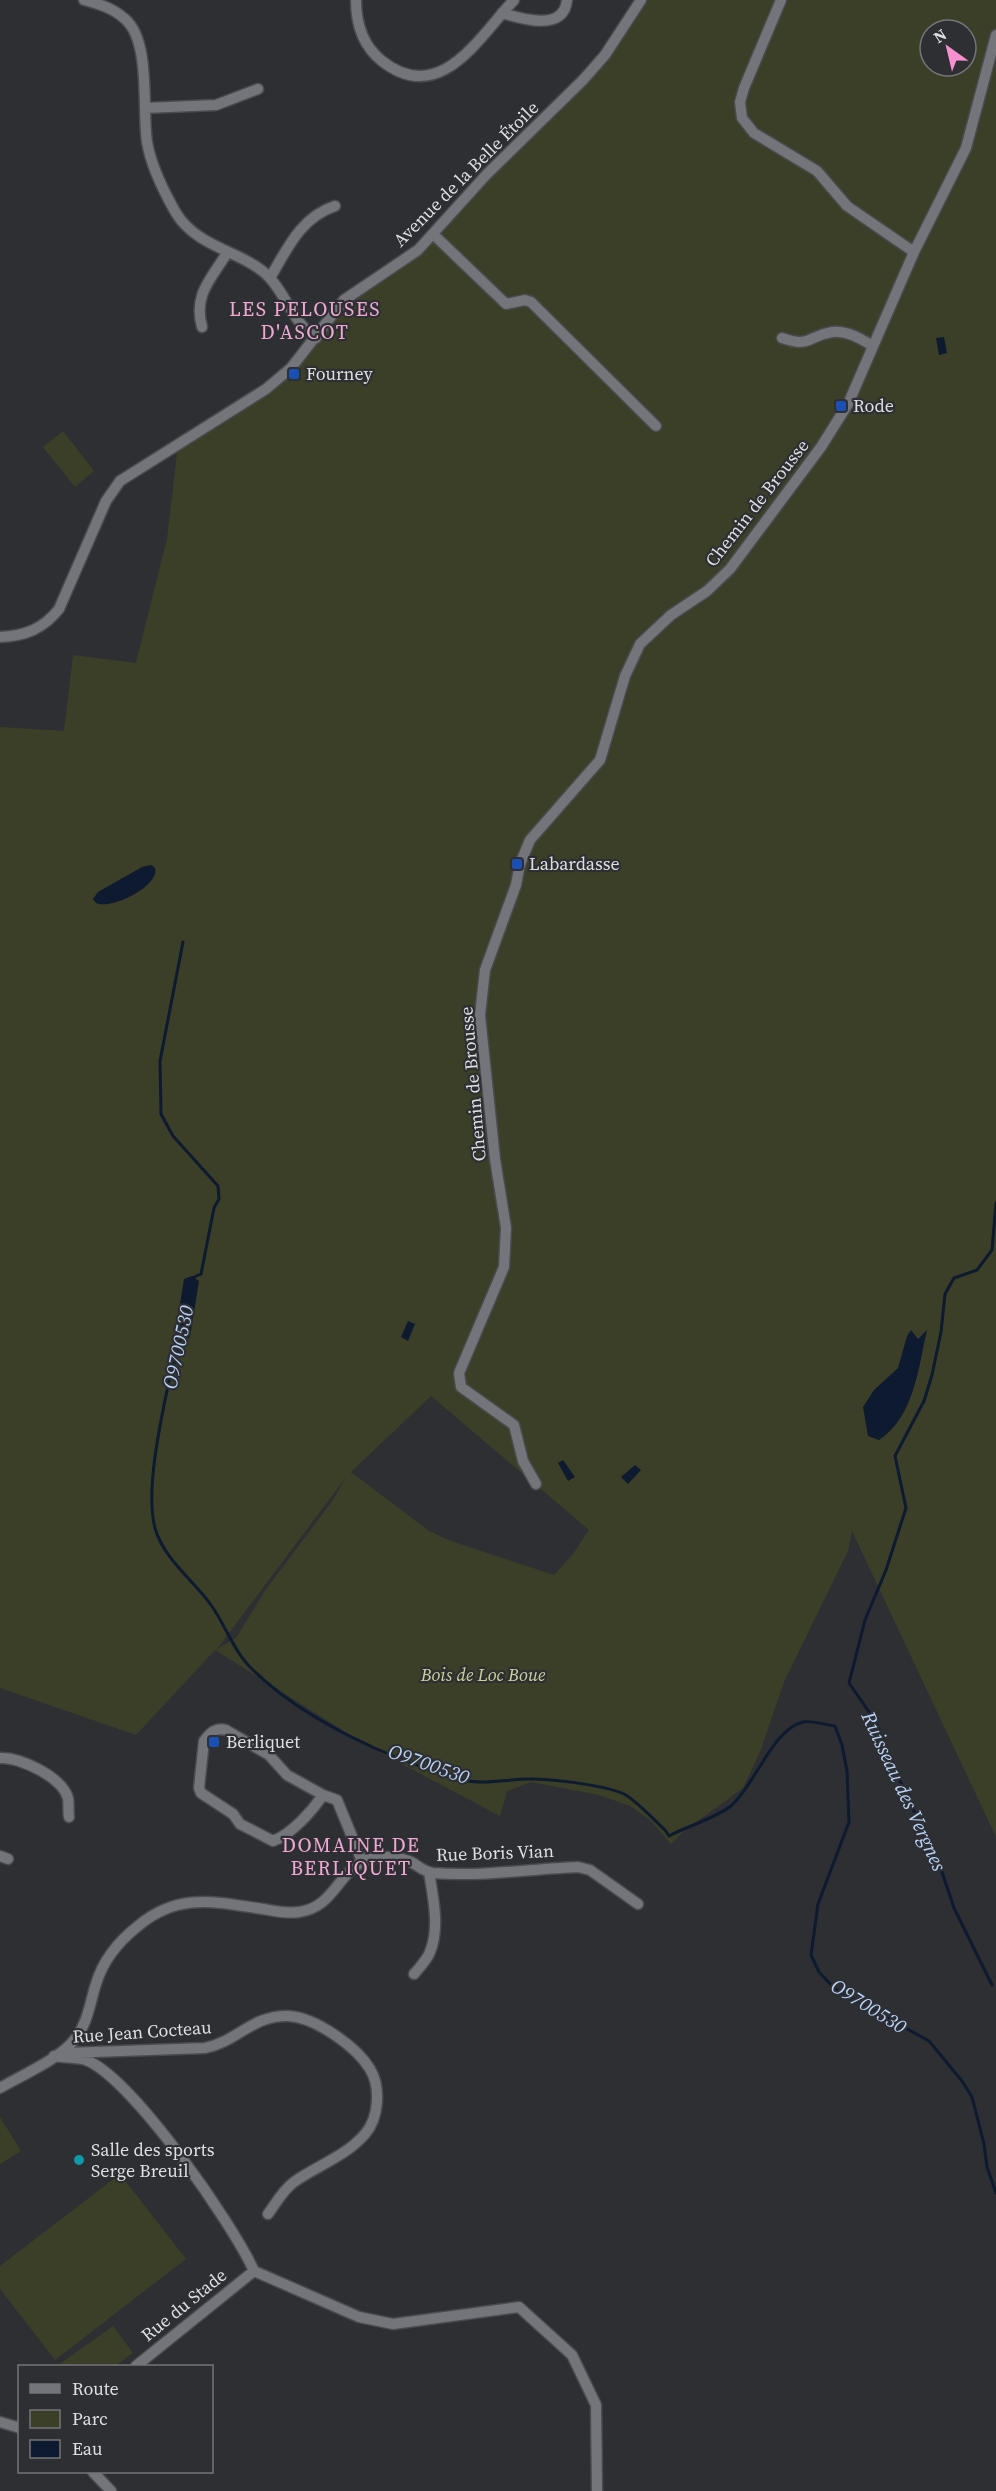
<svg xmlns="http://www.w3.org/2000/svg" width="996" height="2491" viewBox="0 0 996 2491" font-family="'Source Serif 4',serif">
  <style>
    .green { fill: #3c3f27; fill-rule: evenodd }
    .water { fill: #0d1a2f }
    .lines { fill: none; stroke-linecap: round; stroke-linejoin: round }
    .stream { stroke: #0d1a2f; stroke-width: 3 }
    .minor-casing { stroke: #494b4e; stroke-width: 13 }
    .minor { stroke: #73757a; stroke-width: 10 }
    .transit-dot { fill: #1a4fb4; stroke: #2d2f33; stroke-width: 2 }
    .culture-dot { fill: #0f9aa8; stroke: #2d2f33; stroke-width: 2 }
    .labels { text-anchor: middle; stroke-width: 4.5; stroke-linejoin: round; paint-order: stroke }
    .street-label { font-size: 18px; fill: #dddfe1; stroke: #2d2f33 }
    .poi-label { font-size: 18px; fill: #dddfe1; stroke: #2d2f33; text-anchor: start }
    .park-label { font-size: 18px; font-style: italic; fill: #ccd299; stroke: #2d2f33 }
    .neighbourhood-label { font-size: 20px; letter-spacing: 1.5px; fill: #f0a8d3; stroke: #2d2f33 }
    .water-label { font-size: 20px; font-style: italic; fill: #b9d2f8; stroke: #2d2f33 }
  </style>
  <rect width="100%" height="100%" fill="#2d2f33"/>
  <path class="green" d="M 641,0 L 996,0 L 996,1837 L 852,1531 L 848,1551 L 784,1682 L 760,1752 L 743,1788 L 684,1831 L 671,1844 L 650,1820 L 630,1806 L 599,1795 L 531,1782 L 507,1791 L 500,1816 L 368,1746 L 215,1650 L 136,1735 L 0,1688 L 0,727 L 64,731 L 73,655 L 136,663 L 167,539 L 178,444 L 266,389 L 334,311 L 398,265 L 563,100 ZM 930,30 L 966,30 L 966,66 L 930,66 ZM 431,1396 L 589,1530 L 573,1554 L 554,1575 L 451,1541 L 429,1531 L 351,1472 ZM 347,1476 L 333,1500 L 264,1592 L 236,1638 L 217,1649 Z
    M 63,431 L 94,471 L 75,487 L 43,447 Z
    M 0,2117 L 21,2151 L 0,2164 Z
    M 120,2174 L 186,2259 L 55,2360 L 0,2289 L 0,2266 Z
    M 113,2326 L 133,2353 L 115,2366 L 57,2366 Z"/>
  <path class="water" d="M 944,337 L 947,353 L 939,355 L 936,338 Z
    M 151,865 L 155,868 C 160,886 111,910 96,903 L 93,899 L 98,892 L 142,867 Z
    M 192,1276 L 199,1281 L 190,1337 L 183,1341 L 175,1335 L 184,1279 Z
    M 408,1321 L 415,1324 L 408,1341 L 401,1337 Z
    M 911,1330 L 918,1339 L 927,1330 C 918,1369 914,1417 879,1440 L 868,1436 L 863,1407 L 874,1390 L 898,1368 L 907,1336 Z
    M 563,1460 L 575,1477 L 568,1481 L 558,1463 Z
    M 635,1465 L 641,1470 L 628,1484 L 621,1477 Z"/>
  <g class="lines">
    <path class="stream" d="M 183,942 L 160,1061 L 161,1114 L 173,1136 L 218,1186 L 219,1199 L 214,1208 L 201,1274 L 192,1278
      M 181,1337 C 179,1352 173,1366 169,1381 C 161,1420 145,1490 155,1528 C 163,1558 194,1581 211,1605 C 225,1624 233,1650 249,1666 C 302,1720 391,1760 463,1780 C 484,1785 509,1779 530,1779 C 553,1779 604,1785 624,1794 C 637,1801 654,1820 665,1830 L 669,1836 C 687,1826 717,1818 732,1805 C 756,1783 773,1729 803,1722 C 812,1720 826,1725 835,1726 L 842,1745 L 847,1771 L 849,1822 L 818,1904 L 811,1955 L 819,1972 L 835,1989 L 929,2041 L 962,2081 L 972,2097 L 984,2144 L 987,2167 L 996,2193
      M 992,1985 L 954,1908 L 941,1869 L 894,1768 L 876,1722 L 849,1683 L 865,1620 L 886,1570 L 906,1508 L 895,1456 L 924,1401 L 932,1375 L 941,1332 L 945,1294 L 954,1278 L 977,1270 L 992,1250 L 996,1203"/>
    <defs>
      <path id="minor" d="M 84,0 C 99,4 113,8 125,19 C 151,41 142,109 147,142 C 151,166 164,192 176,213 C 198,249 244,251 269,277 C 287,296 293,323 316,338
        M 356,0 C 356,24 363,46 382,61 C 440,107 479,37 514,0
        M 781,0 L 744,88 L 740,102 L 742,118 L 754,133 L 817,171 L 847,206 L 914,252
        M 502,13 C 522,19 564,32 567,0
        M 145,108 L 216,105 L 258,89
        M 433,234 L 506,304 L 525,300 L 531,302 L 656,426
        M 270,278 C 287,249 301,217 335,206
        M 202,327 C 193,295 211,279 227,253
        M 782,338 C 811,348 807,336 832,332 C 847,330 861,339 873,346
        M 0,637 C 25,636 43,629 59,609 L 106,501 L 120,481 L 266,389 L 291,368 L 344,300 L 418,250 L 487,174 L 583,80 L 605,55 L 641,0
        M 536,1484 L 523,1461 L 514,1425 L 461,1387 L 459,1373 L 504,1267 L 506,1228 L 495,1159 L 480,1015 L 485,970 L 516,885 L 520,864 L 530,840 L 600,760 L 625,676 L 640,644 L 671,615 L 707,591 L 730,569 L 821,447 L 848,404 L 914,252 L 966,148 L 996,35
        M 0,1758 C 20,1757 62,1777 68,1798 C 69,1803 68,1811 69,1817
        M 323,1795 L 287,1775 L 269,1755 L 226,1730 C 216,1727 210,1733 204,1741 L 199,1788 L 201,1793 L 233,1814 L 240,1824 L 273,1841 C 292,1834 312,1811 323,1795 L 337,1800 L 362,1861
        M 0,1856 L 8,1859
        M 414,1974 C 419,1968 427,1960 430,1952 C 440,1928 433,1897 429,1872
        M 66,2053 L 205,2048 C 237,2042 252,2015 288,2016 C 315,2017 357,2047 370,2069 C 381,2087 379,2118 365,2134 C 345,2157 318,2165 294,2182 C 283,2190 276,2203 268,2214
        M 54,2056 C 64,2058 76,2057 86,2060 C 132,2078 233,2224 254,2271 L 359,2317 L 393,2324 L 519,2307 L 572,2355 L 596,2405 L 597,2491
        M 0,2088 C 22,2075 60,2059 75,2039 C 88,2023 90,2002 96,1984 C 103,1960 119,1941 138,1926 C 178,1892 216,1902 263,1909 C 274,1911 287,1914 299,1912 C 337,1907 338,1866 373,1858 C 387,1856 400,1856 413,1863 C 419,1867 425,1872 433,1873 C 481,1877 530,1869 578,1867 L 590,1870 L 638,1904
        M 136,2366 L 254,2271
        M 0,2422 L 20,2428
        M 93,2472 L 111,2491"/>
    </defs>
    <use href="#minor" class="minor-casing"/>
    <use href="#minor" class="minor"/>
  </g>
  <g class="transit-dot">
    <rect x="288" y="368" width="12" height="12" rx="3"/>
    <rect x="835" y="400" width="12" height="12" rx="3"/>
    <rect x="511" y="858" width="12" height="12" rx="3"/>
    <rect x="208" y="1736" width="12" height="12" rx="3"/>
  </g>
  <circle class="culture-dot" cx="79" cy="2160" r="6"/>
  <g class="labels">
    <g class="street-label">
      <text transform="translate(466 174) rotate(-45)" y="6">Avenue de la Belle Étoile</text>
      <text transform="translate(757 503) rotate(-52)" y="6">Chemin de Brousse</text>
      <text transform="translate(473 1084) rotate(-95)" y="6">Chemin de Brousse</text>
      <text transform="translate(495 1853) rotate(-2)" y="6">Rue Boris Vian</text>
      <text transform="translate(142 2032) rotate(-4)" y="6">Rue Jean Cocteau</text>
      <text transform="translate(184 2305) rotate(-39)" y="6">Rue du Stade</text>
    </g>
    <g class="poi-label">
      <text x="306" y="380">Fourney</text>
      <text x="853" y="412">Rode</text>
      <text x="529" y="870">Labardasse</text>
      <text x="226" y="1748">Berliquet</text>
      <text x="91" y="2156">Salle des sports<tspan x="91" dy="21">Serge Breuil</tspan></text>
    </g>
    <g class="park-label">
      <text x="483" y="1681">Bois de Loc Boue</text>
    </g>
    <g class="neighbourhood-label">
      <text x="305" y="316">LES PELOUSES<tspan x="305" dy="23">D'ASCOT</tspan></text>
      <text x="351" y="1852">DOMAINE DE<tspan x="351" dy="23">BERLIQUET</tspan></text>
    </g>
    <g class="water-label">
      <text transform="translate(178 1347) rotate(-78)" y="7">O9700530</text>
      <text transform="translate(429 1764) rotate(19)" y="7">O9700530</text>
      <text transform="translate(904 1791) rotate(65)" y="7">Ruisseau des Vergnes</text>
      <text transform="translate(869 2006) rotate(32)" y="7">O9700530</text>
    </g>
  </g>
  <rect x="18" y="2365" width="195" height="108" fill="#2d2f33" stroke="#737579" stroke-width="1.5"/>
  <rect x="30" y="2384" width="30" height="9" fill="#73757a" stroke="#737579" stroke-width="1.5"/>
  <text x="72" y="2395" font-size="18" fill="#dddfe1">Route</text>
  <rect x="30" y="2410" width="30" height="18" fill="#3c3f27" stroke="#737579" stroke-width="1.5"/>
  <text x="72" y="2425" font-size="18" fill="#dddfe1">Parc</text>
  <rect x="30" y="2440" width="30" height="18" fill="#0d1a2f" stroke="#737579" stroke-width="1.5"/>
  <text x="72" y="2455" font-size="18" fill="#dddfe1">Eau</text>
  <g transform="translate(948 48) rotate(326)"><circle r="28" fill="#2d2f33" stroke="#737579" stroke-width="1.5"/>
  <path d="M0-4.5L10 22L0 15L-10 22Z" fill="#f690cf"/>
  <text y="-9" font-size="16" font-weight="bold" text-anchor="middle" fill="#dddfe1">N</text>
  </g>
</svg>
